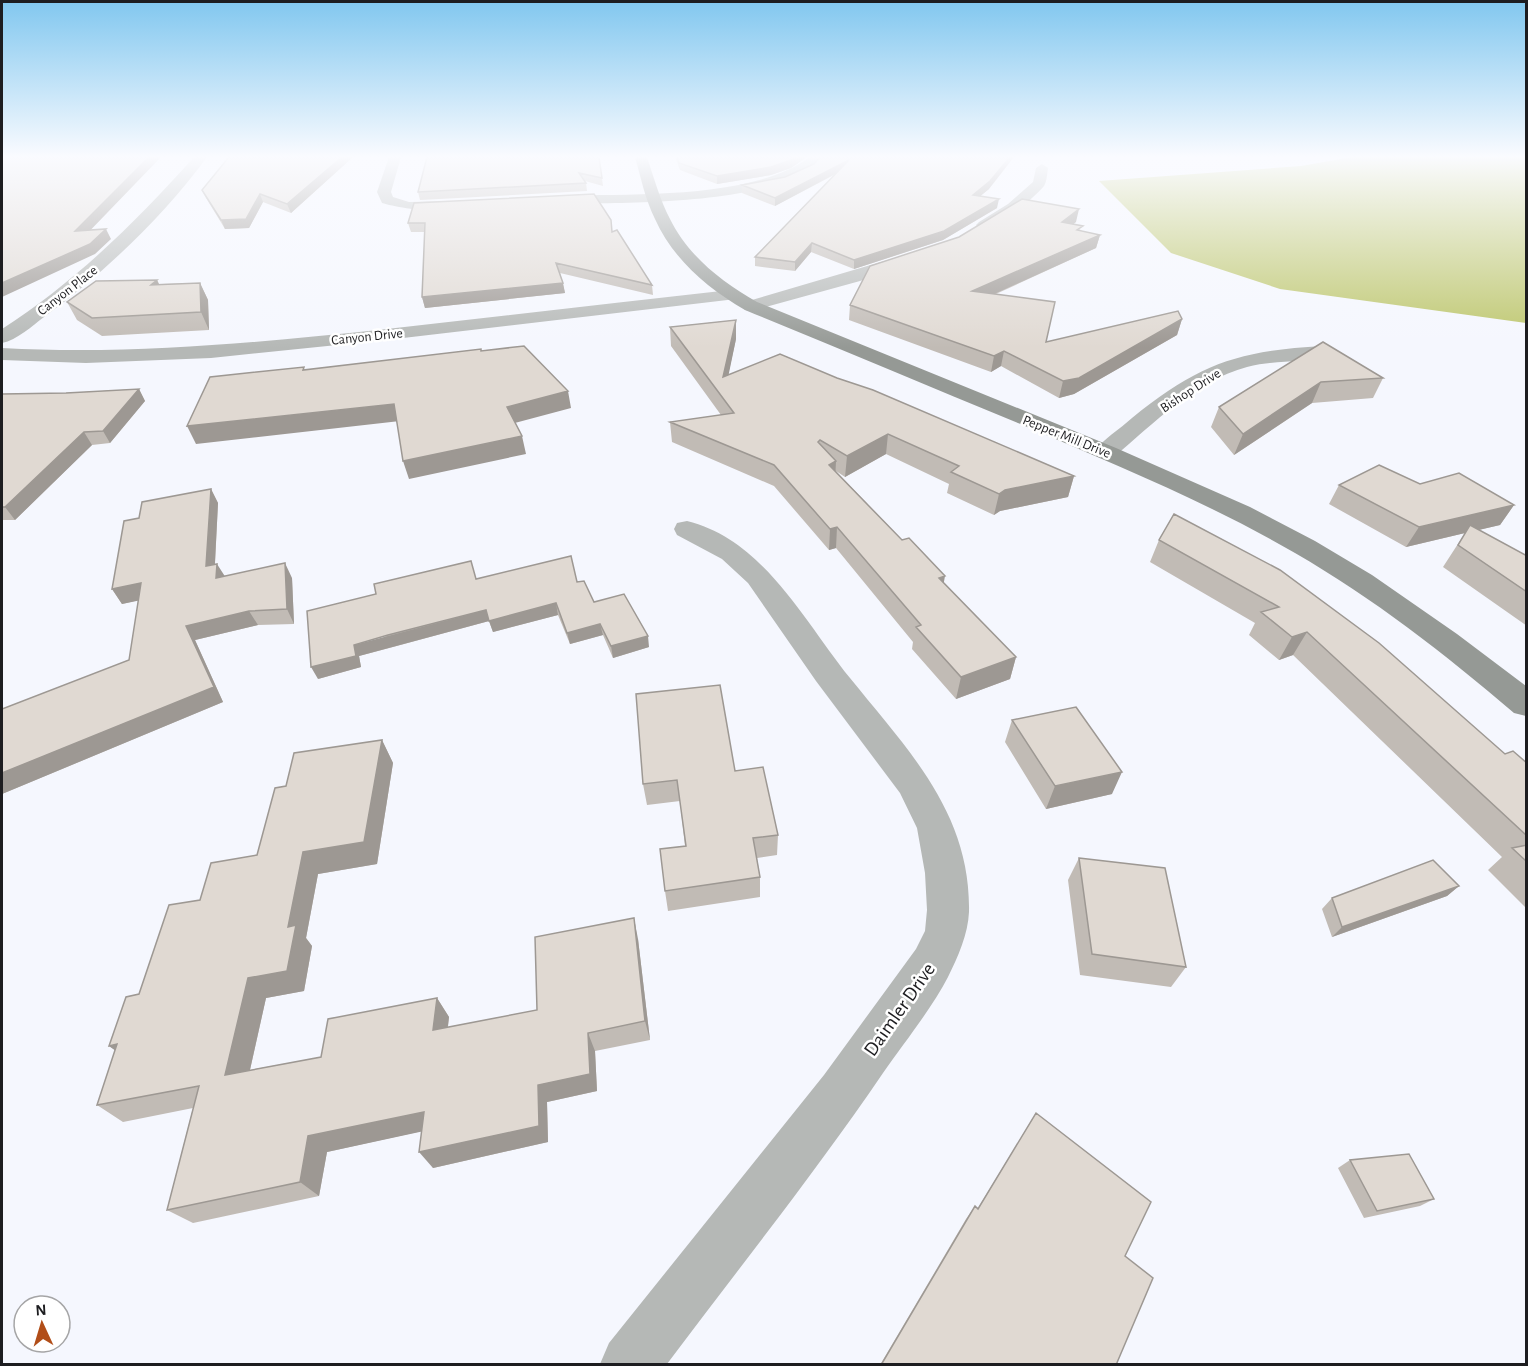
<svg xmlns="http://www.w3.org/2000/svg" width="1528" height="1366" viewBox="0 0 1528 1366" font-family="'Alegreya Sans',sans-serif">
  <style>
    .forest { fill: #bdc66c }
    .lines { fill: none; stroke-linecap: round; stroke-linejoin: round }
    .street { fill: #b5b8b6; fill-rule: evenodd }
    .secondary { fill: #959995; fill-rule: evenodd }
    .wall { fill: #c1bbb5 }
    .shaded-wall { fill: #9d9893 }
    .building { fill: #e0d9d2; stroke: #9d9893; stroke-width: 1.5 }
    .labels { text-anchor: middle; stroke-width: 5; stroke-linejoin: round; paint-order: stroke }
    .far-street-label { font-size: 14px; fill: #1d1d20; stroke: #fff }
    .near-street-label { font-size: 20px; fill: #1d1d20; stroke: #fff }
  </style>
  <rect width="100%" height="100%" fill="#f5f7fe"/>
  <path class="forest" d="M 1352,157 L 1526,157 L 1526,323 L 1280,289 L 1171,253 L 1099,181 L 1301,166 Z"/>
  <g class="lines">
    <path class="street" d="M 194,157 L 207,157 C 162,218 105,272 44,317 C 32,326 17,340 2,343 L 2,329 C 75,282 136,222 194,157 Z
      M 389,157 L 401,157 L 391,192 L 393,197 L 409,202 L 458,201 L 465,205 C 454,217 398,208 382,203 L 377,192 Z
      M 810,157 L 824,157 C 781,208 617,202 552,204 L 545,200 L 552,196 C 626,193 750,201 810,157 Z
      M 1042,164 L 1048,168 C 1047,174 1047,181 1044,186 C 1033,199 995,232 979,228 L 976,225 L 979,222 L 1008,204 L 1033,182 L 1036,168 Z
      M 908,254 L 914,256 L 916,259 L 914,262 L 860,281 L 751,311 L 745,310 L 742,306 L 745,302 Z
      M 730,290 L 736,291 L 739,295 L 736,299 L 386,340 L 211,358 L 86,363 L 2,360 L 2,348 C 128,355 253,343 378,330 C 495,317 613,303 730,290 Z
      M 1322,346 L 1329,348 L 1332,352 L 1329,356 C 1302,363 1274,360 1247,367 C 1195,381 1154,423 1114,457 L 1106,459 L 1098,457 L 1094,452 C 1103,439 1120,429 1132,418 C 1199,364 1237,351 1322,346 Z
      M 687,521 C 764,540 804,621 850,678 C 908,750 971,813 969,912 C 968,934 958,957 948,977 C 932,1008 904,1043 883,1073 C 815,1173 739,1268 667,1364 L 600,1364 L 609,1343 L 824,1075 L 916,949 L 925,931 L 927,910 L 925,873 L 917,828 L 900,793 L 816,681 L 748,583 L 722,559 L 677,535 L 674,529 L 677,523 Z"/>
    <path class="secondary" d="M 635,157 L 647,157 C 654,178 660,200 670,219 C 688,256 722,282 757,302 L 1116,448 L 1250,507 L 1315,541 L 1372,575 L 1457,634 L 1526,686 L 1526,716 L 1514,713 C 1445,654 1373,598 1295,553 C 1209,503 1116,465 1025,426 C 931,387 838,348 745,310 C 707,288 673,259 655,219 C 645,199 641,178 635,157 Z"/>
  </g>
  <path class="wall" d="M 229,157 L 353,157 L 291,213 L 263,202 L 249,228 L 225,229 L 206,198 L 202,190 Z
    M 599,157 L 603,186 L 585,181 L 586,183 L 587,191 L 420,200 L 418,192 Z
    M 675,157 L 807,157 L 791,168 L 771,175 L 717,184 L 680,170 Z
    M 814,164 L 989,189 L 980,196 L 997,208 L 943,240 L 854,269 L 811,252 L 795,271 L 755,266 L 755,257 L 834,175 L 775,206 L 742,193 L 742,185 L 785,177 Z
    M 414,203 L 612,232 L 652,285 L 653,295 L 560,273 L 565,293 L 425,308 L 422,297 L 425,232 L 411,232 L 408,223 Z
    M 1076,222 L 1073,224 L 1082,231 L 1100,235 L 1096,248 L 996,294 L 1046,342 L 1182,319 L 1177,335 L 1074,394 L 1059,398 L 1001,366 L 991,372 L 849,320 L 850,305 Z
    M 157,280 L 159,284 L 200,283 L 208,300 L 209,330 L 102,336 L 77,320 L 67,302 Z
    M 736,320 L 736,339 L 728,375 L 837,378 L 1074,476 L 1068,497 L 1000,511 L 994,515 L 947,493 L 949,484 L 886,454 L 845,477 L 836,471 L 944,584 L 1016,657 L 1010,679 L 956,699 L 912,649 L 913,642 L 836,548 L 829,550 L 774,486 L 672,442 L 670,422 L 721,415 L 671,346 L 670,327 Z
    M 1323,342 L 1383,378 L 1373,398 L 1312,403 L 1234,455 L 1211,427 L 1219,407 Z
    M 139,389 L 145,401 L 110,443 L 92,445 L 15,520 L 2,520 L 2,394 L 66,393 Z
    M 1420,484 L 1514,505 L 1500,525 L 1478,530 L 1527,556 L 1527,626 L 1443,567 L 1465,533 L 1406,547 L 1329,504 L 1339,485 Z
    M 211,489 L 218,503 L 215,564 L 224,576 L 292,578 L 294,624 L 258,625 L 195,640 L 223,702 L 2,794 L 2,709 L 129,660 L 139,600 L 122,604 L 112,589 L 139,518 Z
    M 1174,514 L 1505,754 L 1527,763 L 1527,909 L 1488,870 L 1502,857 L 1293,655 L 1279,660 L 1249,635 L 1255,623 L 1150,562 L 1159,540 Z
    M 476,579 L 594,602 L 649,647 L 613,658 L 603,635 L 570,644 L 558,615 L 493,632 L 489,621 L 393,647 L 359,656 L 361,667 L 318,679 Z
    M 1012,720 L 1112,794 L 1046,809 L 1005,742 Z
    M 382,740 L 393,763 L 377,864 L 318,874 L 306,938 L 312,946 L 304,991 L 266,998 L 250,1070 L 321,1057 L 437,998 L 449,1017 L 448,1027 L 537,1010 L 638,939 L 650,1040 L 595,1051 L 597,1091 L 547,1102 L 548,1142 L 433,1168 L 422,1131 L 327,1152 L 319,1196 L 193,1223 L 167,1210 L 193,1108 L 123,1122 L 97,1105 L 115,1050 L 109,1046 L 139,994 L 200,900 L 257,855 L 286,786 Z
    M 735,771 L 778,835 L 777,855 L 757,858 L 760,877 L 760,897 L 668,911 L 665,891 L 685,846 L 680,801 L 647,805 L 643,784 Z
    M 1079,858 L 1186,967 L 1171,987 L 1080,975 L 1068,880 Z
    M 1459,886 L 1447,896 L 1332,937 L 1322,909 L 1332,898 Z
    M 1036,1113 L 1125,1256 L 1116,1365 L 880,1365 L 966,1219 L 975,1206 L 978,1208 Z
    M 1350,1160 L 1434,1199 L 1420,1206 L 1364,1218 L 1338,1168 Z"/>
  <path class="shaded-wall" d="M 149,157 L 161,157 L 80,241 L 75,231 Z
    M 342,157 L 353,157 L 291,213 L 287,204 Z
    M 796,157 L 807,157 L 791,168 L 771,175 L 717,184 L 717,176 Z
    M 1010,157 L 1014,157 L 989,189 L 972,203 L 973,195 Z
    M 849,160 L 848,167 L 775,206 L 775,198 Z
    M 260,194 L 263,202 L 249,228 L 225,229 L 221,220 Z
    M 999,199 L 997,208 L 943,240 L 854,269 L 854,260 Z
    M 1079,209 L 1076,222 L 1059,235 L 1062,222 Z
    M 106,229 L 111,239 L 95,254 L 2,297 L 2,283 Z
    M 1100,235 L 1096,248 L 970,305 L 972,291 Z
    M 812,243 L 811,252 L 795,271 L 795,262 Z
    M 157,280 L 165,297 L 151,285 Z
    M 200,283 L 208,300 L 209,330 L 201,312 Z
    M 563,283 L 565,293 L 425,308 L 422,297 Z
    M 1182,319 L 1177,335 L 1074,394 L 1059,398 L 1063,381 Z
    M 736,320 L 736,339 L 724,397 L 723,377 Z
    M 1004,351 L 1001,366 L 991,372 L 994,356 Z
    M 1321,382 L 1312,403 L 1234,455 L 1243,434 Z
    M 139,389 L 145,401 L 110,443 L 103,431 Z
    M 568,391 L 571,408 L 511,424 L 507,407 Z
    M 394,404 L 400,421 L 196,444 L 187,426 Z
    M 84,432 L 92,445 L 15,520 L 5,507 Z
    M 888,434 L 886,454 L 845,477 L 847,456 Z
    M 522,436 L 526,454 L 409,479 L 403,461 Z
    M 836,461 L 835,482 L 829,465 Z
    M 1074,476 L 1068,497 L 1000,511 L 994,515 L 999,494 L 1005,490 Z
    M 211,489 L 218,503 L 214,581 L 206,566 Z
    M 1514,505 L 1500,525 L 1466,533 L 1470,525 L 1465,533 L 1406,547 L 1419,527 Z
    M 837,527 L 836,548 L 829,550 L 830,529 Z
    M 285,563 L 292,578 L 294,624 L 287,609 Z
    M 217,564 L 226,578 L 216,578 Z
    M 945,576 L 941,598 L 939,578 Z
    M 141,583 L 151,598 L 122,604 L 112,589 Z
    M 556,603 L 558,615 L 493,632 L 489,621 Z
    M 486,610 L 489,621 L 359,656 L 361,667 L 318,679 L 311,667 L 354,645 Z
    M 249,611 L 258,625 L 195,640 L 223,702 L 2,794 L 2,773 L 186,626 Z
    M 600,624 L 603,635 L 570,644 L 567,633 Z
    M 1307,632 L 1293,655 L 1279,660 L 1292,637 Z
    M 648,636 L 649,647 L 613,658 L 611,646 Z
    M 1016,657 L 1010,679 L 956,699 L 961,677 Z
    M 382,740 L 393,763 L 377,864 L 318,874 L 306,938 L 312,946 L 304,991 L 266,998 L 245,1092 L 225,1075 L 248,978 L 288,927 L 303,852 Z
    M 1122,772 L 1112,794 L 1046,809 L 1055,786 Z
    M 1459,886 L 1447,896 L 1332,937 L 1342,927 Z
    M 634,918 L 638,939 L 650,1040 L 645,1021 Z
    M 437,998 L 449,1017 L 445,1048 L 433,1030 Z
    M 588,1033 L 595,1051 L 597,1091 L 547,1102 L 548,1142 L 433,1168 L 419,1152 L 538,1085 Z
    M 117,1044 L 134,1064 L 109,1046 Z
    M 424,1112 L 438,1128 L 327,1152 L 319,1196 L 300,1182 L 308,1136 Z"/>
  <path class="building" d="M 2,157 L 149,157 L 75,231 L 106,229 L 90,244 L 2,283 Z
    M 229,157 L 342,157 L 287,204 L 260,194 L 246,219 L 221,220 L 202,190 Z
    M 427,157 L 599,157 L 602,178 L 579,173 L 586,183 L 418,192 Z
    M 677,157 L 796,157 L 791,160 L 771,167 L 717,176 L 679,163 Z
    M 820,157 L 1010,157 L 990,181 L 973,195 L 999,199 L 944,231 L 854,260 L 812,243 L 795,262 L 755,257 L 849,160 L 775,198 L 742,185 L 785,177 L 814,164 Z
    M 594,194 L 611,220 L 612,232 L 617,230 L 652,285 L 556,263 L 563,283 L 422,297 L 425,223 L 408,223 L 414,203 Z
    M 1022,199 L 1079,209 L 1062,222 L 1083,226 L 1077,230 L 1100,235 L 972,291 L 1055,302 L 1046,342 L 1178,311 L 1182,319 L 1079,378 L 1063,381 L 1004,351 L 994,356 L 850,305 L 870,266 L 959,237 Z
    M 157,280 L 151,285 L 200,283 L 201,312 L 92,318 L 67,302 L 96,281 Z
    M 736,320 L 723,377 L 780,354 L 837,378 L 873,390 L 1074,476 L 1005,490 L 999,494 L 951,472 L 959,466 L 888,434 L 847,456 L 820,440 L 818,442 L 836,461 L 829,465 L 902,540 L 909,538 L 945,576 L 939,578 L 1016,657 L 961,677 L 916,627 L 921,625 L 837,527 L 830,529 L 774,465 L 670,422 L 734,413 L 670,327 Z
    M 1323,342 L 1383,378 L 1321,382 L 1243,434 L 1219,407 Z
    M 524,346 L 568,391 L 507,407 L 522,436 L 403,461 L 394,404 L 187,426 L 210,377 L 304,367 L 303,370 L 481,349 L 481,351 Z
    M 139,389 L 103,431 L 84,432 L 5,507 L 2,507 L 2,394 L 66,393 Z
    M 1379,465 L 1420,484 L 1459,473 L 1514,505 L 1419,527 L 1339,485 Z
    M 211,489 L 206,566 L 217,564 L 216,578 L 285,563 L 287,609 L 249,611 L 186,626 L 214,687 L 2,773 L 2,709 L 129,660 L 141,583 L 112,589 L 124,521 L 139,518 L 142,502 Z
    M 1174,514 L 1280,570 L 1379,643 L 1505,754 L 1513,751 L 1527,763 L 1527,836 L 1307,632 L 1292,637 L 1261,612 L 1279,607 L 1159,540 Z
    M 1470,525 L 1527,556 L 1527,592 L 1458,545 Z
    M 571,556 L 577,582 L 584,581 L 594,602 L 624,594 L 648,636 L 611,646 L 600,624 L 567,633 L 556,603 L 489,621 L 486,610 L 388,635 L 354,645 L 356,656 L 311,667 L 307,611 L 376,594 L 374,584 L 471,561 L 476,579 Z
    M 720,685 L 735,771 L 763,767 L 778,835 L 753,838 L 760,877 L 665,891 L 660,849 L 686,846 L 677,780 L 643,784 L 636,694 Z
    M 1076,707 L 1122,772 L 1055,786 L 1012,720 Z
    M 382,740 L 364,842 L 303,852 L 288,927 L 296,925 L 287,971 L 248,978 L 225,1075 L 321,1057 L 328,1019 L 437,998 L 433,1030 L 537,1010 L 535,937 L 634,918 L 645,1021 L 588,1033 L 590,1074 L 538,1085 L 539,1126 L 419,1152 L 424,1112 L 308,1136 L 300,1182 L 167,1210 L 199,1086 L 97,1105 L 117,1044 L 109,1046 L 126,997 L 139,994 L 169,905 L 200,900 L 211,863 L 257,855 L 275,788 L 286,786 L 294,753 Z
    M 1527,845 L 1527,862 L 1512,848 Z
    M 1079,858 L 1165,868 L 1186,967 L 1092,954 Z
    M 1433,860 L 1459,886 L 1342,927 L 1332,898 Z
    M 1036,1113 L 1151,1202 L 1125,1256 L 1153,1278 L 1116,1365 L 881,1365 L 975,1206 L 978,1209 Z
    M 1409,1154 L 1434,1199 L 1377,1211 L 1350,1160 Z"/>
  <linearGradient id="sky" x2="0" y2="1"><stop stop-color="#81c7ef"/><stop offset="0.45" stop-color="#fafbff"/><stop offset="1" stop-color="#fafbff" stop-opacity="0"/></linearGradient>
  <rect width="1528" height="348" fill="url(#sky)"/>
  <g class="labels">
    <g class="far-street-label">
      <text transform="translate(67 290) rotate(-38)" y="5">Canyon Place</text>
      <text transform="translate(367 336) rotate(-6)" y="5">Canyon Drive</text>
      <text transform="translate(1190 390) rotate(-33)" y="5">Bishop Drive</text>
      <text transform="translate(1067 436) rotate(22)" y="5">Pepper Mill Drive</text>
    </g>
    <g class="near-street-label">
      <text transform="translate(899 1009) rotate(-55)" y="7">Daimler Drive</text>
    </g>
  </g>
  <rect width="1528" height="1366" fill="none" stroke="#1d1d20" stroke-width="6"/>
  <g transform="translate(42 1324) rotate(356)"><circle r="28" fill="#ffffff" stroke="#a5a5a6" stroke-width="1.5"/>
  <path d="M0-4.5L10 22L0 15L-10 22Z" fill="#b14d18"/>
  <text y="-9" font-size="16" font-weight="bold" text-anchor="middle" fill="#1d1d20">N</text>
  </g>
</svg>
